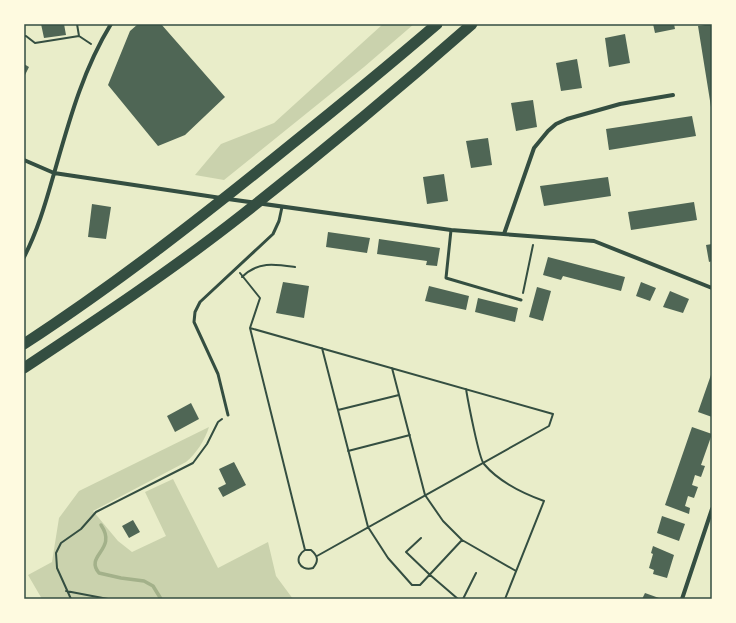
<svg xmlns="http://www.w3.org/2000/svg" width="736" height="623" viewBox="0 0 736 623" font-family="Cabin,sans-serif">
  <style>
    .green { fill: #cad2ad }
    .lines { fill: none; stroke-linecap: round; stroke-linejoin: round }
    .stream { stroke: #a3b18a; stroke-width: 3.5 }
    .building { fill: #4f6655 }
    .path { stroke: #344e41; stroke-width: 2 }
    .service { stroke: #344e41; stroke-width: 3 }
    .minor { stroke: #344e41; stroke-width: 4 }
    .motorway { stroke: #344e41; stroke-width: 11 }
    .neatline { fill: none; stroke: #344e41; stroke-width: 1.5 }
  </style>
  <rect width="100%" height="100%" fill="#e9edc9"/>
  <path class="green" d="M 383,24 L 414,24 L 364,67 L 224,180 L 195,175 L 221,144 L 274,123 Z
    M 209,427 C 205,440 196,454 186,462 L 93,511 L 118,541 L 132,552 L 166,536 L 145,492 L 173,479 L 218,568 L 268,542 L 276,576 L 293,599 L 42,599 L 28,575 L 52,562 L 59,518 L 79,491 Z"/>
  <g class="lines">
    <path class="stream" d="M 101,525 C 118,550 84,555 99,573 L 121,578 L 144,581 L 153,586 L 161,599"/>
  </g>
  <path class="building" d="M 41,24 L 64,24 L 66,35 L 44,38 Z
    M 138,24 L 161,24 L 225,97 L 185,135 L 158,146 L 108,85 L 130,31 Z
    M 653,24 L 674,24 L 675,29 L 655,33 Z
    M 712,24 L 712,106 L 711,107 L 698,26 Z
    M 625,34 L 630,63 L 609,67 L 605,38 Z
    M 577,59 L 582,88 L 561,91 L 556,63 Z
    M 24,64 L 29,67 L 24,77 Z
    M 533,100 L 537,127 L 516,131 L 511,103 Z
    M 692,116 L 696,136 L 609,150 L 606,129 Z
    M 488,138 L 492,165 L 471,168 L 466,141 Z
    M 444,174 L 448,201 L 427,204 L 423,177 Z
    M 608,177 L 611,196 L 544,206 L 540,186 Z
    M 694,202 L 697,220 L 631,230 L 628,212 Z
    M 92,204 L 111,207 L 106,239 L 88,237 Z
    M 328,232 L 370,238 L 367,253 L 326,247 Z
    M 379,239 L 440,248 L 437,266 L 426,265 L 427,261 L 377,254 Z
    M 712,244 L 712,261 L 709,262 L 706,245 Z
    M 548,257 L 625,277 L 621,291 L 563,276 L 561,280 L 543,275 Z
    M 283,282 L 309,286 L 304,318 L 276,313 Z
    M 641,282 L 656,288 L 650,301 L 636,296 Z
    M 429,286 L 469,296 L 466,310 L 425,301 Z
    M 537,287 L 551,291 L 543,321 L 529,317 Z
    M 670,291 L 689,299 L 683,313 L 663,307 Z
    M 478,298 L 518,308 L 515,322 L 475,312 Z
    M 712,372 L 712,417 L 698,412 Z
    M 191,403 L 199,419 L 175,432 L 167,416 Z
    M 692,427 L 712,434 L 701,465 L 705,466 L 701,477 L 695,475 L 692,485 L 698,487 L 694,498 L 688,496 L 685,506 L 690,508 L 689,514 L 665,505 Z
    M 234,462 L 246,485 L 223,497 L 218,488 L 226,484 L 219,469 Z
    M 662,516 L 685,524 L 679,541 L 657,533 Z
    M 133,520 L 140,532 L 129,538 L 122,526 Z
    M 653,546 L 674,555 L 667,578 L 653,574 L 654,570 L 649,568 L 653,554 L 651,553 Z
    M 645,593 L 659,598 L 659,599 L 642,599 Z"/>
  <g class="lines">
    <path class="path" d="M 77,24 L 79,36 L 91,44
      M 24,36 L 26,36 L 35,43 L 79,36
      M 240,273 L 260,298 L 250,328 L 305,550 C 293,557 299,572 313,568 C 319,561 318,556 311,550 L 305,550
      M 242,277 C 258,261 275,264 295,267
      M 523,293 L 533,245
      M 250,328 L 553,414 L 549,426 L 317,556
      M 322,348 L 368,527 L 388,558 L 412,585 L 420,585 L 462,540 L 443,521 L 425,495 L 392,368
      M 466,389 C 468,401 479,459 484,464 C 499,482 522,493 544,501 L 505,599
      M 338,410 L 399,395
      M 348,451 L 410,435
      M 421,538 L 406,552 L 429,574 L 458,599
      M 462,540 L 516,571
      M 66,591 L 108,599
      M 71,599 L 57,568 L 56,553 L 61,543 L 81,529 L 96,512 L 193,463 L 207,444 L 218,422 L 222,419
      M 463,599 L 476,573"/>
    <path class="service" d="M 451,230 L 446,278 L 521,300
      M 228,415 L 218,374 L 194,322 L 195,312 L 200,302 L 273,234 L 279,221 L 282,207"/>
    <path class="minor" d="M 24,160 L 54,173 L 221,198
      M 228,199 L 451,230 L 594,241 L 712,288
      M 504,234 L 534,148 L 548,131 L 556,124 L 567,119 L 620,104 L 673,95
      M 24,257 C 37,232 45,205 53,177 C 68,125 82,71 111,24
      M 682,599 L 712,509"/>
    <path class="motorway" d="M 24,344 C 116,284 203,216 288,147 C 338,107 388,66 437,24
      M 24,368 C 98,319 172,270 242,215 C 320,154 397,90 472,24"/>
  </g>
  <rect width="736" height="623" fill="none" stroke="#fefae0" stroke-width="50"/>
  <rect x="25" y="25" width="686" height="573" class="neatline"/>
</svg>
